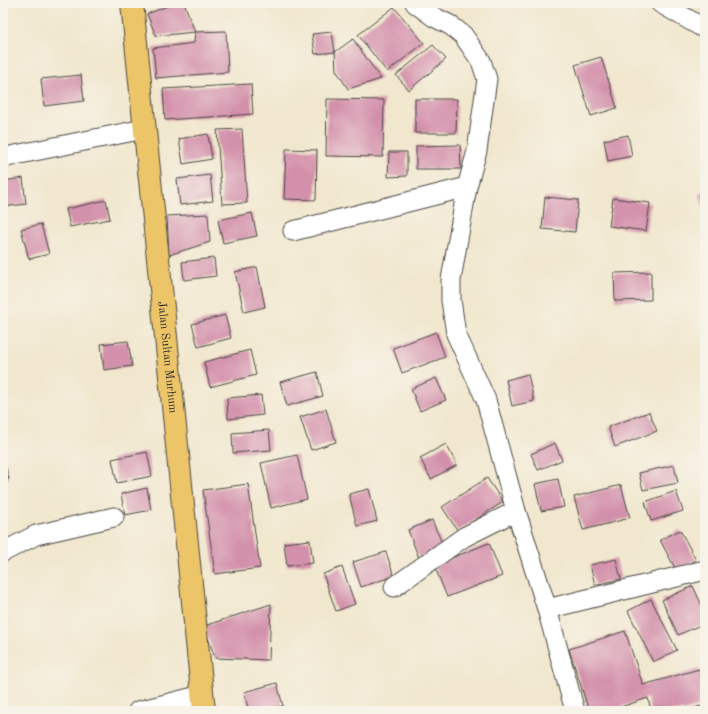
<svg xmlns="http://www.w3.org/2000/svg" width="708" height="714" viewBox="0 0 708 714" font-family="'Old Standard TT',serif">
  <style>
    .building { fill: #d390ab }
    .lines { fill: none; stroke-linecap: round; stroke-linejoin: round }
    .street-casing { stroke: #494743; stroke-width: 21 }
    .highway-casing { stroke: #494743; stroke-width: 24 }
    .street { stroke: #fff; stroke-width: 19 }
    .highway { stroke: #edc569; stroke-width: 22 }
    .labels { text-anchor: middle; stroke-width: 3; stroke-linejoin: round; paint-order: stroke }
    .street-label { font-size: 12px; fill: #2b2b2b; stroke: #f7f3e8 }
  </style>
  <rect width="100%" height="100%" fill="#f7f3e8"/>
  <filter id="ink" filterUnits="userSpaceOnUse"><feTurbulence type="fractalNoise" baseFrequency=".025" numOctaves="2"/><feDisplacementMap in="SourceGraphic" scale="8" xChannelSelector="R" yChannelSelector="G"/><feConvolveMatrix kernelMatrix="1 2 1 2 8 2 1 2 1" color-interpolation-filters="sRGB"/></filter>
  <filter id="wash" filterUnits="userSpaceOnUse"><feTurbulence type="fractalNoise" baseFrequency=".012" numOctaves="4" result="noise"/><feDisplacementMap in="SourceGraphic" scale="16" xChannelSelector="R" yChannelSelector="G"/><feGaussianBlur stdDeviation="0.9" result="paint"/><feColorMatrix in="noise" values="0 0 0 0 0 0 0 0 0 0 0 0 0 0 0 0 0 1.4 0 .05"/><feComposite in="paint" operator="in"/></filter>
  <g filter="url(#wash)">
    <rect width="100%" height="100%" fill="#f1e7ce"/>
    <g id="blocks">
      <path class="building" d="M 175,3 L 184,3 L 195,32 L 156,36 L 147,14 Z
        M 394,7 L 424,43 L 387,72 L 358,35 Z
        M 226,31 L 228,72 L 156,78 L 153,48 L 194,43 L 195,32 Z
        M 332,32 L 335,52 L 315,54 L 312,34 Z
        M 353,39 L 381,79 L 348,89 L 336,70 L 335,52 Z
        M 433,45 L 446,59 L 409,90 L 396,75 Z
        M 601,57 L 617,108 L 591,116 L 575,65 Z
        M 81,75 L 84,101 L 44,106 L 41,79 Z
        M 251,84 L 253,114 L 165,120 L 163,89 Z
        M 327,99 L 384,100 L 383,157 L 326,156 Z
        M 415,99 L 457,99 L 456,133 L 415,133 Z
        M 242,129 L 247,203 L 222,204 L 217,130 Z
        M 208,134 L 212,159 L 183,164 L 179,139 Z
        M 628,135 L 632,156 L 608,161 L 604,140 Z
        M 460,145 L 461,169 L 416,169 L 416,146 Z
        M 286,149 L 317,150 L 316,200 L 284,199 Z
        M 389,152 L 407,152 L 407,176 L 388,177 Z
        M 210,175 L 213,201 L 180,205 L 177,179 Z
        M 23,178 L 26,204 L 3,207 L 3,181 Z
        M 705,191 L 705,210 L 699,194 Z
        M 545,197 L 578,200 L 575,232 L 542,229 Z
        M 613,198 L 650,203 L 646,231 L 609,226 Z
        M 106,200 L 110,219 L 70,227 L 66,209 Z
        M 252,213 L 257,236 L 223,243 L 218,220 Z
        M 208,214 L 210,242 L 169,255 L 167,216 Z
        M 41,224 L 49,254 L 29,259 L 21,229 Z
        M 214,258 L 216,276 L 184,280 L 182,262 Z
        M 257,267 L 265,307 L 244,312 L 235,272 Z
        M 651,272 L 651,300 L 615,301 L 614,273 Z
        M 225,315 L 231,338 L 198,347 L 192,324 Z
        M 436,332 L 445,357 L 402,373 L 393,348 Z
        M 128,341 L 132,366 L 104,370 L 101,344 Z
        M 250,350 L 256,375 L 210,387 L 204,362 Z
        M 317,372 L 323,396 L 287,406 L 280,382 Z
        M 528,374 L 534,401 L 512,406 L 506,380 Z
        M 436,378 L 446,400 L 420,411 L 411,389 Z
        M 261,395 L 263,415 L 228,419 L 227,398 Z
        M 326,409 L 336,442 L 311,450 L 300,417 Z
        M 649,412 L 657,431 L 615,447 L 608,427 Z
        M 269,430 L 271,450 L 233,453 L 232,433 Z
        M 555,443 L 562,460 L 538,470 L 531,454 Z
        M 446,444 L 457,465 L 431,479 L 420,458 Z
        M 147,452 L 152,476 L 117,483 L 112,459 Z
        M 297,455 L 307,499 L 271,508 L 261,463 Z
        M 3,457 L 9,479 L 3,480 Z
        M 674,465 L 678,483 L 643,490 L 639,473 Z
        M 487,478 L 503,502 L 458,531 L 442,507 Z
        M 558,479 L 564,507 L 541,511 L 535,484 Z
        M 248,484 L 260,568 L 215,574 L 203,490 Z
        M 621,485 L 630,518 L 583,530 L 574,497 Z
        M 147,488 L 151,510 L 125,515 L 121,494 Z
        M 369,489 L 377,521 L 357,526 L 349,494 Z
        M 676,491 L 683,511 L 651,521 L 645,502 Z
        M 432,520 L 444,548 L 419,558 L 408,530 Z
        M 680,530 L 696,560 L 676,570 L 660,540 Z
        M 310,540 L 313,563 L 287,566 L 284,543 Z
        M 489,543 L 502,576 L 447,597 L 434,565 Z
        M 386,552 L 394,576 L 361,587 L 353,562 Z
        M 616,559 L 621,579 L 595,585 L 590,565 Z
        M 342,567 L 355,604 L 336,611 L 323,574 Z
        M 693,586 L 705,612 L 705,623 L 678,635 L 662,600 Z
        M 651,599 L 677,650 L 653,662 L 628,611 Z
        M 271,604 L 269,660 L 215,658 L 204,626 Z
        M 625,631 L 643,685 L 699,669 L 705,689 L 705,705 L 683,711 L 651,711 L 648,698 L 609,711 L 589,711 L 569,649 Z
        M 277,683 L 283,706 L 262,711 L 249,711 L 244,692 Z"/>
    </g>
  </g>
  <g filter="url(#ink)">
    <use href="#blocks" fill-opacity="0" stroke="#494743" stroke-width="1"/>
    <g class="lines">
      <defs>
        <path id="street" d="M 415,3 L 434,17 L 450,25 L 463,35 L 481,61 L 487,79 L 477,151 L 467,187 L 451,280 L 451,300 L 456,334 L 486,400 L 516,511 L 547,609 L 575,711
          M 660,3 L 705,29
          M 3,158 L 15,155 L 144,129
          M 293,231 L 467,187
          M 3,552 L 36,535 L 114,517
          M 394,587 L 464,537 L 516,511
          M 547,609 L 705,570
          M 138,711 L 202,695"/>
        <g id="highway">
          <path id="s1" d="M 132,3 L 204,711"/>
        </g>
      </defs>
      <use href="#street" class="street-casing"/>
      <use href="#highway" class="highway-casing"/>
      <use href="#street" class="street"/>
      <use href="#highway" class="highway"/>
    </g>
  </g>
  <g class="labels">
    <g class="street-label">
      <text dy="4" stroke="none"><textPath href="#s1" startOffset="356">Jalan Sultan Murhum</textPath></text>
    </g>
  </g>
  <rect width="708" height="714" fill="none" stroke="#f7f3e8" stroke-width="16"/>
</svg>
